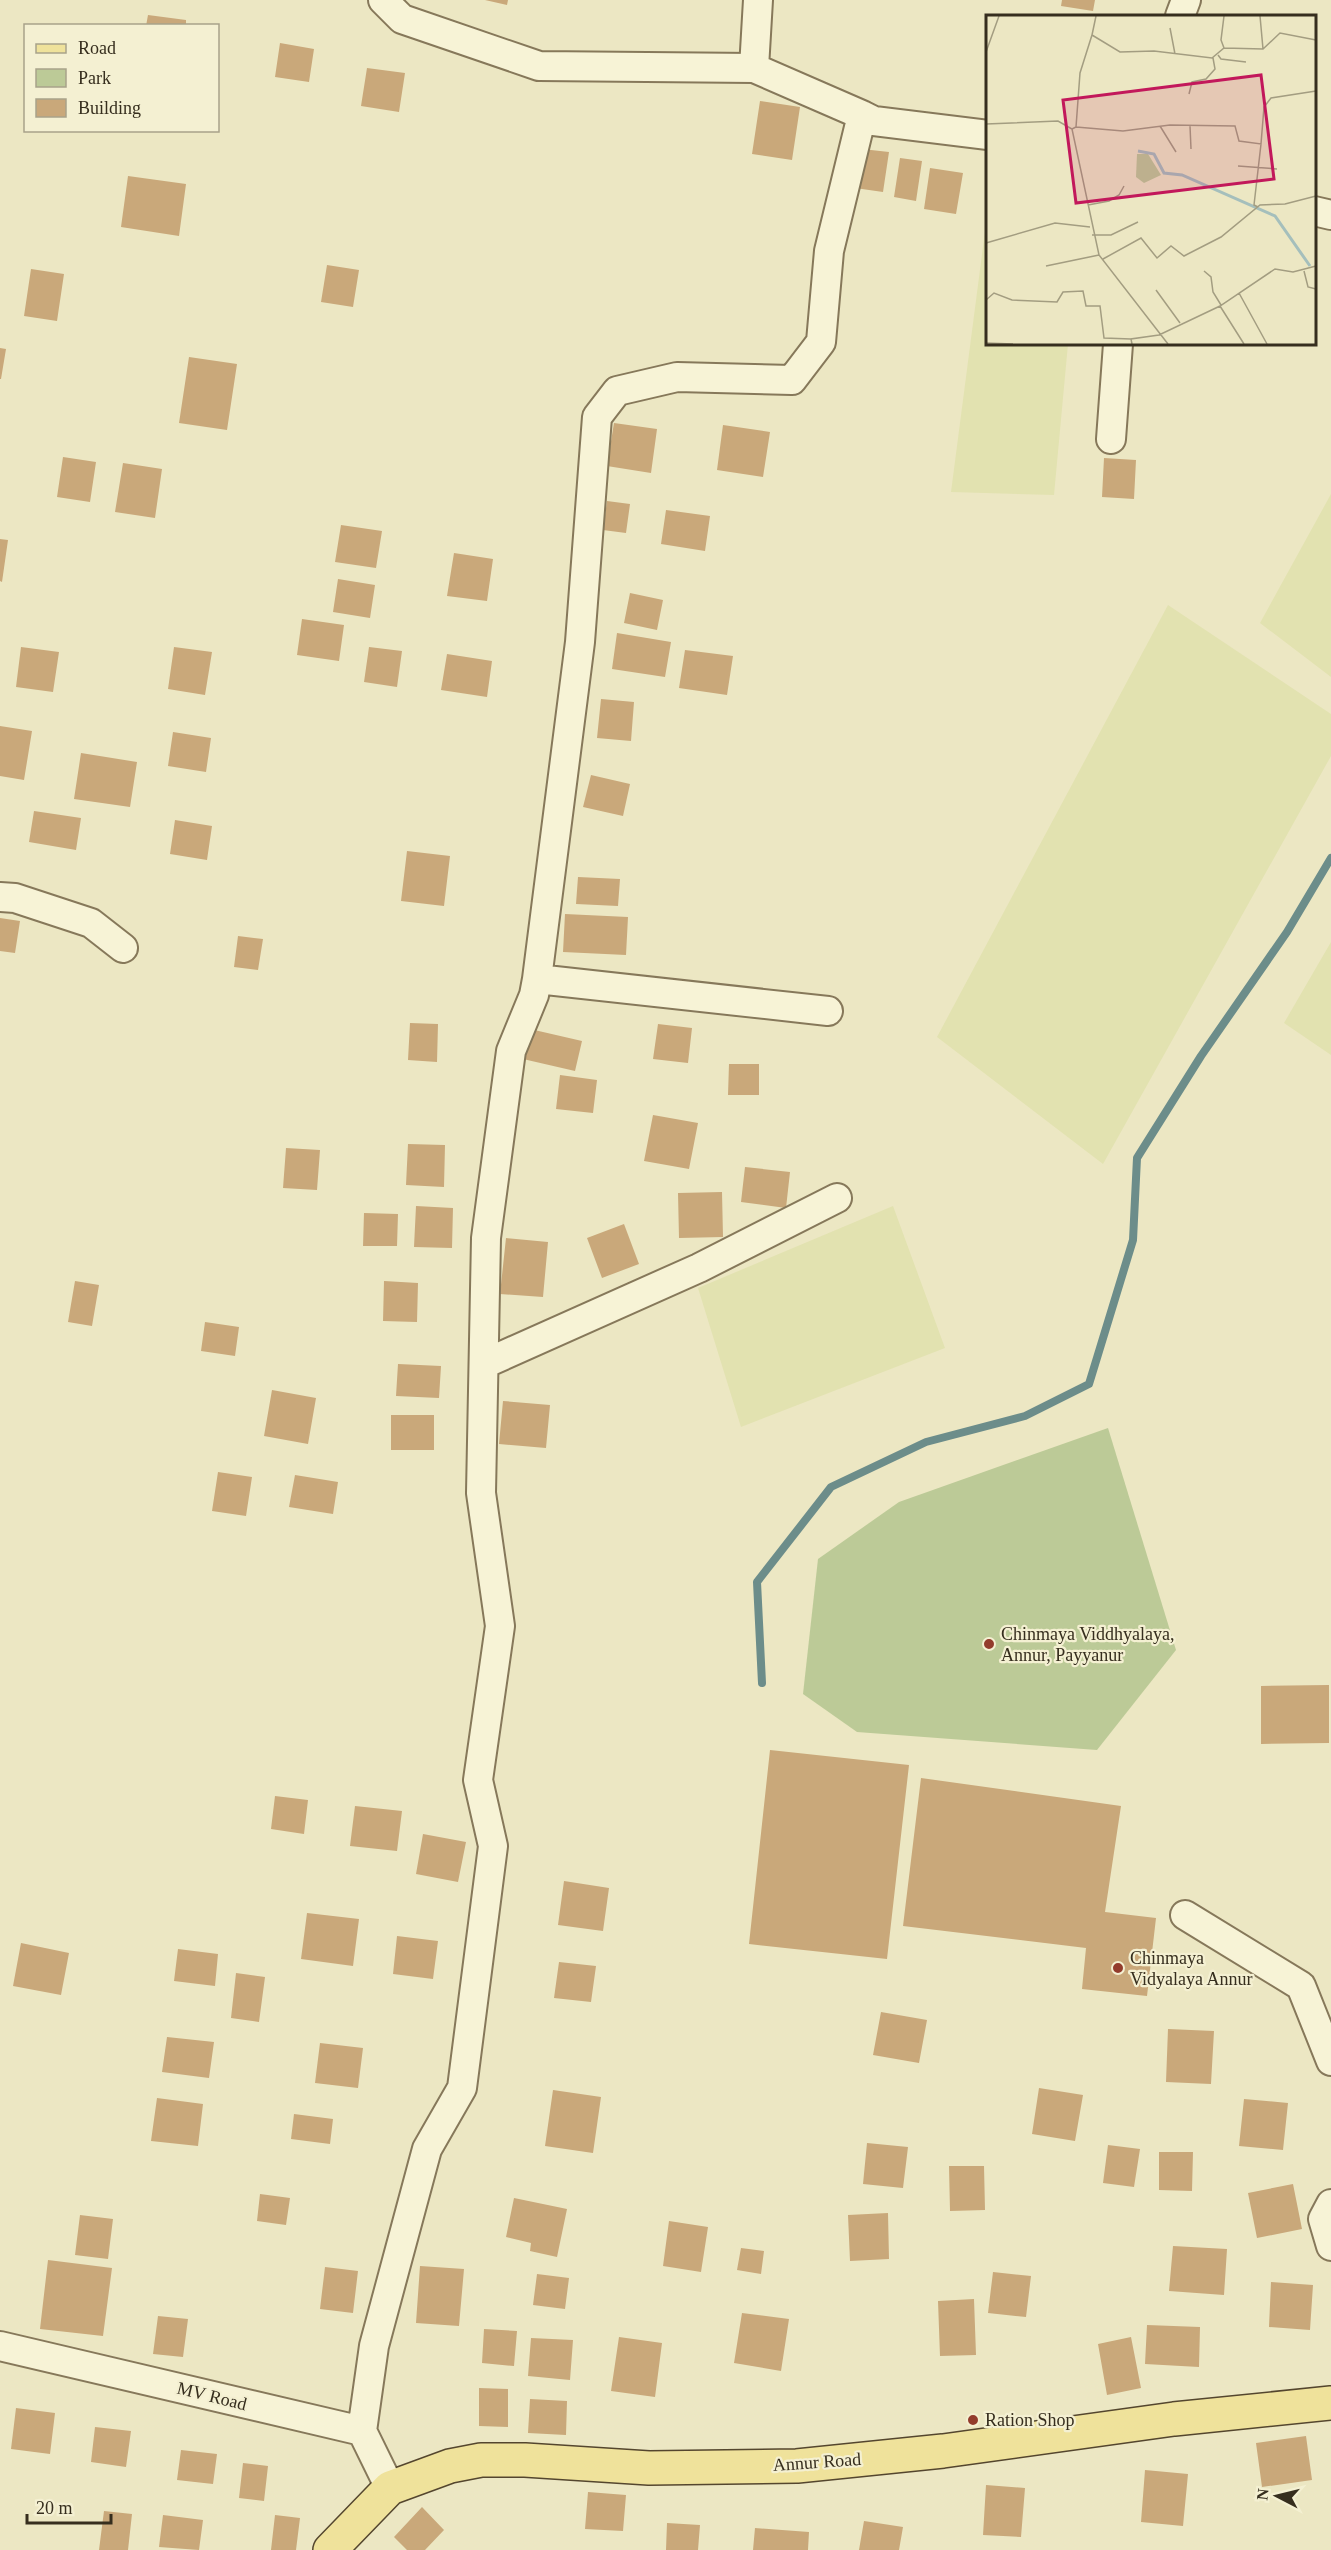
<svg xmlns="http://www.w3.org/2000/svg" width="1331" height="2550" viewBox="0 0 1331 2550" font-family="Georgia,serif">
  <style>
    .farmland { fill: #e2e2b0 }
    .green { fill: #bcca97 }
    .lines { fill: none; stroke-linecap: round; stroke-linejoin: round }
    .stream { stroke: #6c8d8a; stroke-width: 8 }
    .building { fill: #c9a87a }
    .minor-casing { stroke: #86785a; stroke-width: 32 }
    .major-casing { stroke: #54462e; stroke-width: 36 }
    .minor { stroke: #f7f3d6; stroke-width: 28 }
    .major { stroke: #efe29b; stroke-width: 33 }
    .poi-dot { fill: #933c2c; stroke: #f4f0d2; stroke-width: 2 }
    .labels { text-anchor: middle; stroke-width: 4.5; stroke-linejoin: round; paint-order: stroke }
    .poi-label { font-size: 18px; fill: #362e1e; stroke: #f4f0d2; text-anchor: start }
    .street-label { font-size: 18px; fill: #362e1e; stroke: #f4f0d2 }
    .inset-river { fill: none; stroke: #a5bfbc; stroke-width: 3 }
    .inset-road { fill: none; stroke: #a39d81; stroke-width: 1.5 }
    .view { fill: #c2185b; fill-opacity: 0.15; stroke: #c2185b; stroke-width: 3 }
    .inset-edge { fill: none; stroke: #362e1e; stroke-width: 3 }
  </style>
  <rect width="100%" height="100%" fill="#ece7c3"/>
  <path class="farmland" d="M 987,216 L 988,344 L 1068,344 L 1054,495 L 951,492 Z
    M 1331,494 L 1331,677 L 1260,623 Z
    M 1168,605 L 1331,714 L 1331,756 L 1103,1164 L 937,1037 Z
    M 1331,942 L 1331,1055 L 1284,1023 Z
    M 893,1206 L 945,1348 L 741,1427 L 698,1288 Z"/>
  <path class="green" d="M 1108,1428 L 1176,1650 L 1097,1750 L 857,1732 L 803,1694 L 818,1559 L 899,1502 Z"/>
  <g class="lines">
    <path class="stream" d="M 762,1683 L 757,1582 L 831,1487 L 926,1442 L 1025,1416 L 1089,1384 L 1133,1240 L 1137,1158 L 1201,1056 L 1287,932 L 1331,858"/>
  </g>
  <path class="building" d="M 485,0 L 508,0 L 507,5 Z
    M 1062,0 L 1095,0 L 1093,11 L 1061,6 Z
    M 148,15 L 186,20 L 186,26 L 146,26 Z
    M 280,43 L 314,49 L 309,82 L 275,77 Z
    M 367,68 L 405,73 L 399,112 L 361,106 Z
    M 760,101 L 800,107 L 792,160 L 752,154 Z
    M 862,149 L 889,152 L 883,192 L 855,188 Z
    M 900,158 L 922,161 L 916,201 L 894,197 Z
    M 930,168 L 963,173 L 956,214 L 924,209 Z
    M 128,176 L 186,184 L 179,236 L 121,227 Z
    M 327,265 L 359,270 L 353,307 L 321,302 Z
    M 31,269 L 64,274 L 57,321 L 24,316 Z
    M 0,348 L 6,349 L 1,379 L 0,379 Z
    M 189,357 L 237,364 L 227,430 L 179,423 Z
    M 614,423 L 657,429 L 651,473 L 607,466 Z
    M 723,425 L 770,432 L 763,477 L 717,470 Z
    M 63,457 L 96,462 L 90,502 L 57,497 Z
    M 1104,458 L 1136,460 L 1134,499 L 1102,497 Z
    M 123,463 L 162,469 L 155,518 L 115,512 Z
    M 607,501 L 630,504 L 626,533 L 603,530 Z
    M 666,510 L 710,516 L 705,551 L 661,544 Z
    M 341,525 L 382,531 L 376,568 L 335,562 Z
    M 0,539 L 8,540 L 2,582 L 0,581 Z
    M 454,553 L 493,559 L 487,601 L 447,596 Z
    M 338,579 L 375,585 L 370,618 L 333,612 Z
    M 630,593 L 663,600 L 657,630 L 624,623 Z
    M 302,619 L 344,625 L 339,661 L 297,655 Z
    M 617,633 L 671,642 L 665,677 L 612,669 Z
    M 21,647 L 59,652 L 53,692 L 16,687 Z
    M 174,647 L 212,652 L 205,695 L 168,689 Z
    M 369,647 L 402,651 L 397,687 L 364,682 Z
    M 685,650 L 733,656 L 727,695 L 679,688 Z
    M 447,654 L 492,661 L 487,697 L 441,690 Z
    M 601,699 L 634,702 L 631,741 L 597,738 Z
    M 0,726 L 32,731 L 24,780 L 0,776 Z
    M 173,732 L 211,738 L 206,772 L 168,766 Z
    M 81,753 L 137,762 L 130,807 L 74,799 Z
    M 591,775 L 630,784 L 623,816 L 583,807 Z
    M 34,811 L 81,818 L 76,850 L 29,842 Z
    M 175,820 L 212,826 L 207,860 L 170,854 Z
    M 407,851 L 450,856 L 444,906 L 401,901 Z
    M 578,877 L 620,879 L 618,906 L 576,904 Z
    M 565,914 L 628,917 L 626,955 L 563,952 Z
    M 0,918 L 20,921 L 15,953 L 0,951 Z
    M 238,936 L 263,939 L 258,970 L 234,967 Z
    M 410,1023 L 438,1024 L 437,1062 L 408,1060 Z
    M 658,1024 L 692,1028 L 688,1063 L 653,1059 Z
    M 530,1029 L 582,1041 L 575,1071 L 523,1059 Z
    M 729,1064 L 759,1064 L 759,1095 L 728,1095 Z
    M 560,1075 L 597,1080 L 593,1113 L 556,1109 Z
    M 653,1115 L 698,1123 L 689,1169 L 644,1161 Z
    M 408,1144 L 445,1145 L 444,1187 L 406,1185 Z
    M 286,1148 L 320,1150 L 317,1190 L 283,1188 Z
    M 745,1167 L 790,1172 L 786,1208 L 741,1202 Z
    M 722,1192 L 723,1237 L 679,1238 L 678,1193 Z
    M 416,1206 L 453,1208 L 452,1248 L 414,1247 Z
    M 364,1213 L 398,1214 L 397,1246 L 363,1246 Z
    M 624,1224 L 639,1264 L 602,1278 L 587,1238 Z
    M 506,1238 L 548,1242 L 543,1297 L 500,1294 Z
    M 75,1281 L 99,1285 L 92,1326 L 68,1322 Z
    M 384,1281 L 418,1283 L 417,1322 L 383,1321 Z
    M 205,1322 L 239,1327 L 235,1356 L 201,1351 Z
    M 398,1364 L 441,1366 L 439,1398 L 396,1396 Z
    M 272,1390 L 316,1398 L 308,1444 L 264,1436 Z
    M 503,1401 L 550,1405 L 546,1448 L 499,1444 Z
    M 391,1415 L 434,1415 L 434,1450 L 391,1450 Z
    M 218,1472 L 252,1477 L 246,1516 L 212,1511 Z
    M 295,1475 L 338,1482 L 333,1514 L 289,1507 Z
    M 1329,1685 L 1329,1743 L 1261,1744 L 1261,1686 Z
    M 770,1750 L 909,1765 L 887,1959 L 749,1944 Z
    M 921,1778 L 1121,1806 L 1105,1912 L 1156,1918 L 1147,1996 L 1082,1989 L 1086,1948 L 903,1926 Z
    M 275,1796 L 308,1800 L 304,1834 L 271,1829 Z
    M 355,1806 L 402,1811 L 397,1851 L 350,1846 Z
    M 423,1834 L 466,1842 L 458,1882 L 416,1874 Z
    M 564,1881 L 609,1888 L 603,1931 L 558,1925 Z
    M 307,1913 L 359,1919 L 353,1966 L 301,1959 Z
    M 397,1936 L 438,1941 L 433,1979 L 393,1974 Z
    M 21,1943 L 69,1953 L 61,1995 L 13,1986 Z
    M 178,1949 L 218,1954 L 215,1986 L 174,1981 Z
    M 559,1962 L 596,1966 L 591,2002 L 554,1998 Z
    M 236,1973 L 265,1977 L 259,2022 L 231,2018 Z
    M 881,2012 L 927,2020 L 919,2063 L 873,2055 Z
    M 1168,2029 L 1214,2031 L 1211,2084 L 1166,2082 Z
    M 167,2037 L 214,2042 L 209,2078 L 162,2072 Z
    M 320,2043 L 363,2048 L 358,2088 L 315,2083 Z
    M 1039,2088 L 1083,2095 L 1075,2141 L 1032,2134 Z
    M 553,2090 L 601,2097 L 593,2153 L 545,2146 Z
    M 157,2098 L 203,2104 L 198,2146 L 151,2141 Z
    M 1244,2099 L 1288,2103 L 1283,2150 L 1239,2146 Z
    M 294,2114 L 333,2119 L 330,2144 L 291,2139 Z
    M 867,2143 L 908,2147 L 903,2188 L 863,2184 Z
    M 1108,2145 L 1140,2149 L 1134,2187 L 1103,2183 Z
    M 1159,2152 L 1193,2152 L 1192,2191 L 1159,2190 Z
    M 949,2166 L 984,2166 L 985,2210 L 950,2211 Z
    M 1293,2184 L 1302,2229 L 1257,2238 L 1248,2193 Z
    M 260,2194 L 290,2198 L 286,2225 L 257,2221 Z
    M 514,2198 L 567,2209 L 557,2257 L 530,2251 L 531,2243 L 506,2237 Z
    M 888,2213 L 889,2259 L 850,2261 L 848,2215 Z
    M 80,2215 L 113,2219 L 108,2259 L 75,2255 Z
    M 669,2221 L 708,2227 L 701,2272 L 663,2266 Z
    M 1173,2246 L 1227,2249 L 1224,2295 L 1169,2291 Z
    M 741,2248 L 764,2251 L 761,2274 L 737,2270 Z
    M 48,2260 L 112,2268 L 103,2336 L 40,2329 Z
    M 420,2266 L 464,2269 L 459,2326 L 416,2323 Z
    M 325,2267 L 358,2271 L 353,2313 L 320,2309 Z
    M 993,2272 L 1031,2276 L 1026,2317 L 988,2313 Z
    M 537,2274 L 569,2278 L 565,2309 L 533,2305 Z
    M 1271,2282 L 1313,2285 L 1310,2330 L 1269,2327 Z
    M 974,2299 L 976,2355 L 940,2356 L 938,2301 Z
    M 742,2313 L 789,2319 L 781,2371 L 734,2363 Z
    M 158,2316 L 188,2319 L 183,2357 L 153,2354 Z
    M 1147,2325 L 1200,2327 L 1199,2367 L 1145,2364 Z
    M 484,2329 L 517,2331 L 514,2366 L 482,2363 Z
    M 619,2337 L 662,2343 L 655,2397 L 611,2391 Z
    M 1131,2337 L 1141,2388 L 1107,2395 L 1098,2344 Z
    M 531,2338 L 573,2340 L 570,2380 L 528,2376 Z
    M 479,2388 L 508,2389 L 508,2427 L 479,2426 Z
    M 530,2399 L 567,2401 L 566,2435 L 528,2433 Z
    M 16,2408 L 55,2413 L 50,2454 L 11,2449 Z
    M 95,2427 L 131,2431 L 126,2467 L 91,2462 Z
    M 1306,2436 L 1312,2480 L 1262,2487 L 1256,2443 Z
    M 181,2450 L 217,2454 L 213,2484 L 177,2480 Z
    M 243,2463 L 268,2466 L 264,2501 L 239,2498 Z
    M 1145,2470 L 1188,2474 L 1183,2526 L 1141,2522 Z
    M 986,2485 L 1025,2488 L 1021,2537 L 983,2535 Z
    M 588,2492 L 626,2495 L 623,2531 L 585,2529 Z
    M 422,2507 L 444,2530 L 425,2550 L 407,2550 L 394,2537 Z
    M 104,2511 L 132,2514 L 128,2550 L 99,2550 Z
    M 163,2515 L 203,2520 L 199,2550 L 159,2547 Z
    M 275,2515 L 300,2518 L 296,2550 L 271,2550 Z
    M 864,2521 L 903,2527 L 899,2550 L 859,2550 Z
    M 667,2523 L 700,2525 L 698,2550 L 666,2550 Z
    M 755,2528 L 809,2532 L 808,2550 L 753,2550 Z"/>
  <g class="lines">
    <defs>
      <path id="minor" d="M 1180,16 L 1186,0
        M 754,68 L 758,0
        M 862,115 L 874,121 L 988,135
        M 1314,211 L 1331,215
        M 1111,439 L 1118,344
        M 0,897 L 15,898 L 91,923 L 123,948
        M 537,979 L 828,1011
        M 484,1364 L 699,1268 L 837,1198
        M 1185,1915 L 1301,1986 L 1331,2061
        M 1331,2204 L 1323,2219 L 1331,2246
        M 0,2346 L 362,2431 L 390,2488
        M 362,2431 L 374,2346 L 427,2149 L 462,2088 L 493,1846 L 478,1780 L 500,1626 L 481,1493 L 486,1238 L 511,1051 L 534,995 L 537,979 L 580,642 L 597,417 L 617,391 L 677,377 L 792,380 L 821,342 L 829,251 L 862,115 L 754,68 L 539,66 L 402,19 L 383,0"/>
      <path id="major" d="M 330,2550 L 390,2488 L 450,2466 L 481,2460 L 525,2460 L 649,2468 L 797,2466 L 943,2451 L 1174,2419 L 1331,2403"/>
    </defs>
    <use href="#minor" class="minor-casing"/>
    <use href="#major" class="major-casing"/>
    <use href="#minor" class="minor"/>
    <use href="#major" class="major"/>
  </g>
  <g class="poi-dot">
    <circle cx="989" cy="1644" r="6"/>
    <circle cx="1118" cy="1968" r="6"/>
    <circle cx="973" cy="2420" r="6"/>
  </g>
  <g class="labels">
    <g class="poi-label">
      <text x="1001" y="1640">Chinmaya Viddhyalaya,<tspan x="1001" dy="21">Annur, Payyanur</tspan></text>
      <text x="1130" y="1964">Chinmaya<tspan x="1130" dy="21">Vidyalaya Annur</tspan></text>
      <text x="985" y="2426">Ration Shop</text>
    </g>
    <g class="street-label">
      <text transform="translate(212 2396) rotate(14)" y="6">MV Road</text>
      <text transform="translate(817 2462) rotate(-4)" y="6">Annur Road</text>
    </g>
  </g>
  <g transform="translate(986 15)">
    <rect width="330" height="330" fill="#ece7c3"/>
    <path d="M 151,139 L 162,139 L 175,160 L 158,168 L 150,162 Z" fill="#bcca97"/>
    <path class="inset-river" d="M 152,136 L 168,139 L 178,158 L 196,160 L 289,201 L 324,251"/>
    <path class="inset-road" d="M 274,1 L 277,34M 184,13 L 189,39M 106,20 L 110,1M 238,33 L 235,25 L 238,1M 0,37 L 13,1M 232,40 L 235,44 L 260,47M 203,79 L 206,67 L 220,64 L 229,54 L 227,43M 0,109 L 72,106 L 86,114 L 113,240 L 182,329M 174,111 L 190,137M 204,111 L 205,134M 90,112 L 137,116 L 184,110 L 249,111 L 253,126 L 275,129 L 278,92 L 285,83 L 330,76M 86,114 L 90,112 L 94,58 L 106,20 L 134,37 L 168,36 L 226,43 L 238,33 L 277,34 L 294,18 L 330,25M 252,151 L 291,154M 102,190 L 123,186 L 133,180 L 138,171M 272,192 L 268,190 L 275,129M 106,220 L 125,220 L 152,207M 0,228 L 69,208 L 104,212M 117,244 L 155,223 L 171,243 L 185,231 L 198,241 L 235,222 L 274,190 L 299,189 L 330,181M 60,251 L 113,240M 218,256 L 225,262 L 227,277 L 235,290M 318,256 L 322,272 L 330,274M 170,275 L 194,308M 253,278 L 281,329M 0,285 L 8,278 L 26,285 L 71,287 L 77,277 L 97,276 L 100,291 L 114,291 L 118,323 L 145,324M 234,291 L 258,329M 0,328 L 27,329M 146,329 L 145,324 L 173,320 L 234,291 L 289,254 L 307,257 L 330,251"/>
    <path class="view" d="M 275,60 L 288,164 L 90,188 L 77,85 Z"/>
    <rect width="330" height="330" class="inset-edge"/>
  </g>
  <rect x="24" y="24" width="195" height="108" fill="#f4f0d2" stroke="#a8a28a" stroke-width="1.5"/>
  <rect x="36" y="44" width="30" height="9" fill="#efe29b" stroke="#a8a28a" stroke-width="1.5"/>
  <text x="78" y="54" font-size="18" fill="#362e1e">Road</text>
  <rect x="36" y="69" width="30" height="18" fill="#bcca97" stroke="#a8a28a" stroke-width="1.5"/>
  <text x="78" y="84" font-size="18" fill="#362e1e">Park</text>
  <rect x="36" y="99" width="30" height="18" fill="#c9a87a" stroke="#a8a28a" stroke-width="1.5"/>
  <text x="78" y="114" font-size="18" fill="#362e1e">Building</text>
  <g transform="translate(1277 2496) rotate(277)" stroke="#f4f0d2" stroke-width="4.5" paint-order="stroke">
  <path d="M0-4.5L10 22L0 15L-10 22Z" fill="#362e1e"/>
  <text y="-9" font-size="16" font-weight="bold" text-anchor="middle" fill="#362e1e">N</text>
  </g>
  <path d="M27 2514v9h84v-9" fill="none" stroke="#362e1e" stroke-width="3"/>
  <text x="36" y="2514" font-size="18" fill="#362e1e" stroke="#f4f0d2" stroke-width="4.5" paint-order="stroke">20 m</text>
</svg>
